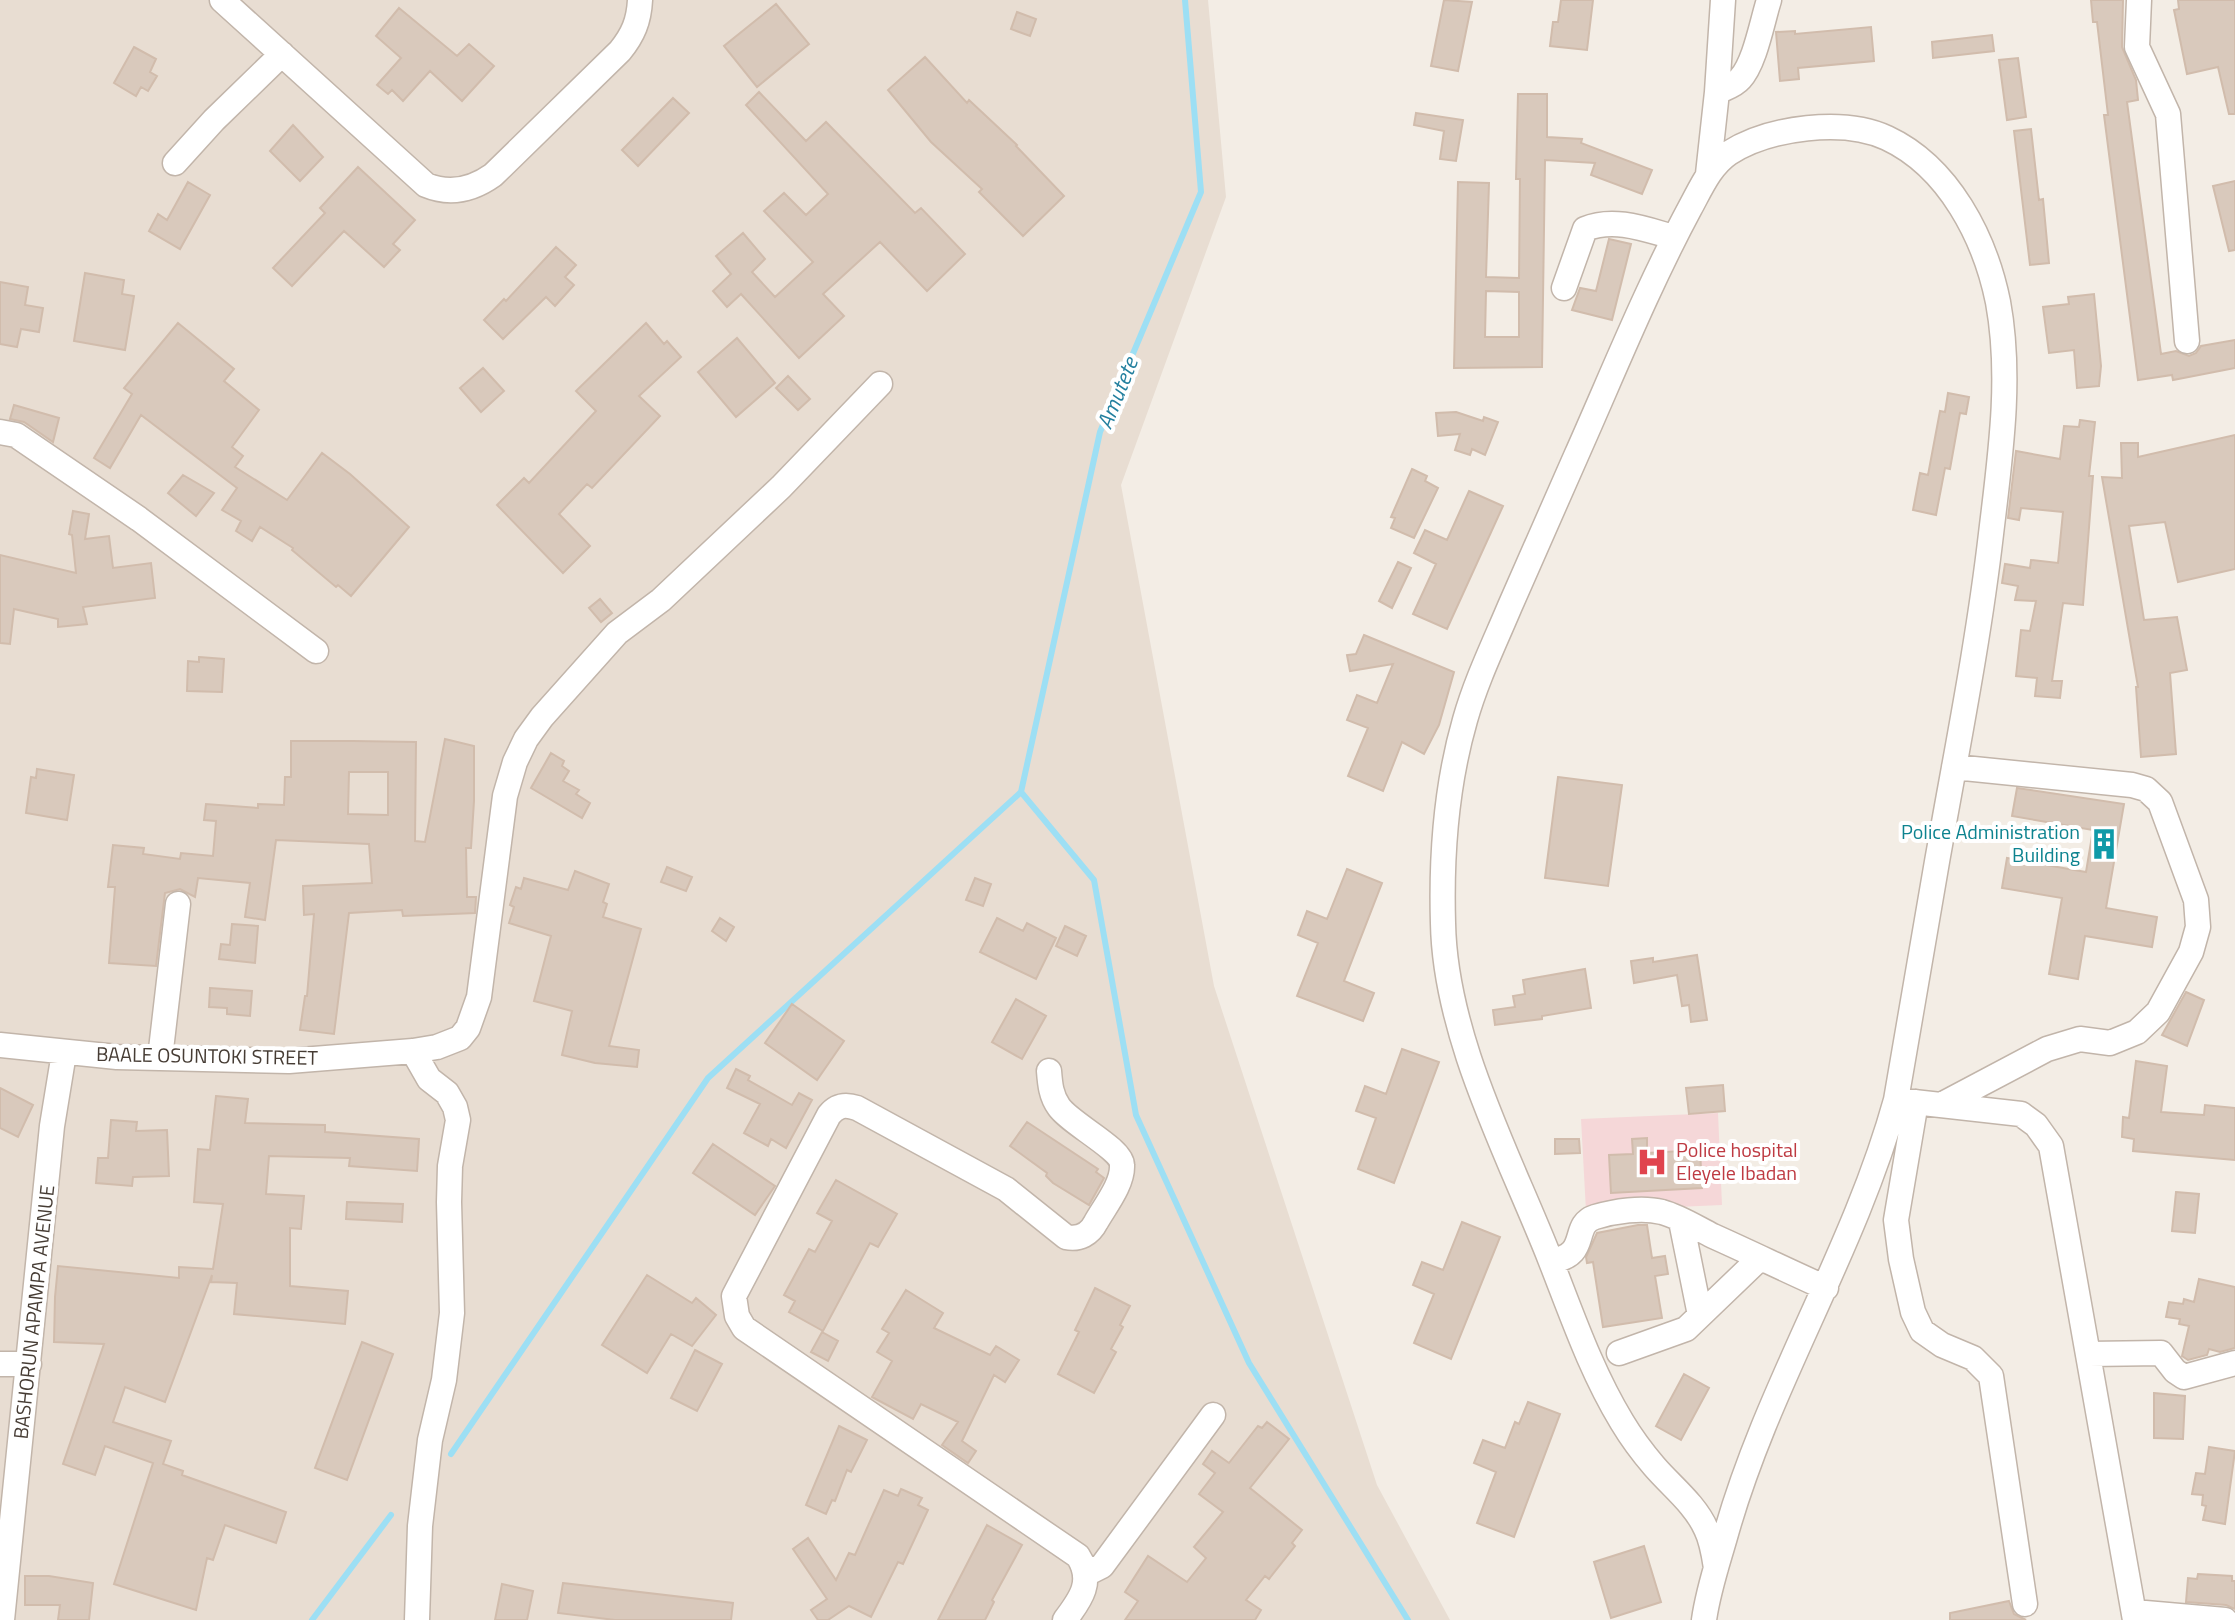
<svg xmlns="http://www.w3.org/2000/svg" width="2235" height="1620" viewBox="0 0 2235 1620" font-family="'Titillium Web',sans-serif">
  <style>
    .residential { fill: #e8ddd2 }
    .medical { fill: #f5d7d8 }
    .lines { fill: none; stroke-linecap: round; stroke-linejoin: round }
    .stream { stroke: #9ddff4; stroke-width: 6 }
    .building { fill: #d9c9bc; stroke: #d1bcac; stroke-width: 2; fill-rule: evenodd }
    .minor-casing { stroke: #c2b5aa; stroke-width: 27 }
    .minor { stroke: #fff; stroke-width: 24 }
    .labels { text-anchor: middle; stroke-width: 8; stroke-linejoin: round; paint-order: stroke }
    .culture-label { font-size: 20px; fill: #0d838f; stroke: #fff; text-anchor: end }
    .street-label { font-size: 20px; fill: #463c34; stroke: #fff }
    .health-label { font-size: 20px; fill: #be3a42; stroke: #fff; text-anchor: start }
    .water-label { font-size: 22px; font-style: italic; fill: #24809f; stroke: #fff }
  </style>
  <rect width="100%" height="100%" fill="#f3ede5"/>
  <path class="residential" d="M 0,0 L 1208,0 L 1226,197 L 1121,485 L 1214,986 L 1377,1485 L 1450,1620 L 0,1620 Z"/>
  <path class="medical" d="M 1718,1113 L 1722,1205 L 1586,1211 L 1581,1119 Z"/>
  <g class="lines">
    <path class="stream" d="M 1021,792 L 1094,880 L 1136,1115 L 1249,1363 L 1408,1620
      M 1021,792 L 1100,432 L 1201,192 L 1185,0
      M 451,1454 L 708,1078 L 1021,792
      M 312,1620 L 391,1515"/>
  </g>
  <path class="building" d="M 1444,0 L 1472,2 L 1458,71 L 1431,66 Z
    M 1561,0 L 1593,0 L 1587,50 L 1550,46 L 1553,22 L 1558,22 Z
    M 2091,0 L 2123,0 L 2122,47 L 2136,80 L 2138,100 L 2127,102 L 2161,354 L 2176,351 L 2189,356 L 2196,353 L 2201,346 L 2235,340 L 2235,368 L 2173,380 L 2172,375 L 2138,380 L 2104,115 L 2108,115 L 2097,22 L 2093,22 Z
    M 2178,0 L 2235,0 L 2235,114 L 2229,114 L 2218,67 L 2187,74 L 2174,10 L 2179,9 Z
    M 776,4 L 809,44 L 757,87 L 724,46 Z
    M 399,8 L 457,56 L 469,44 L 494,66 L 462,101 L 430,71 L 403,101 L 392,90 L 388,94 L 377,85 L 401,58 L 376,36 Z
    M 1017,12 L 1036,19 L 1030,36 L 1011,29 Z
    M 1871,27 L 1874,61 L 1798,68 L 1799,79 L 1780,81 L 1776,32 L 1795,31 L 1795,34 Z
    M 1992,35 L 1994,51 L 1933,58 L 1932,42 Z
    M 134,47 L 156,59 L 150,72 L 157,76 L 148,91 L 141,87 L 136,96 L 114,83 Z
    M 925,57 L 967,103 L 969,100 L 1017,145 L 1016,146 L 1064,196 L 1023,236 L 979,192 L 982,189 L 931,142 L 888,90 Z
    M 2018,58 L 2026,117 L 2007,120 L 1999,60 Z
    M 759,92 L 806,141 L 826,122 L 915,213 L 921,208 L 965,254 L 927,291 L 880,242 L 823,294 L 844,316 L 799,358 L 741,294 L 727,307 L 713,291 L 731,274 L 716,256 L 743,233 L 765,259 L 752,272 L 775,297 L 813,262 L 764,211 L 784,193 L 806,215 L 828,194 L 746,105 Z
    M 1518,94 L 1547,94 L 1547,137 L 1582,139 L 1581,143 L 1652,170 L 1642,194 L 1591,175 L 1595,163 L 1545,160 L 1542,367 L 1454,368 L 1458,182 L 1489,183 L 1486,277 L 1519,278 L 1520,179 L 1516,179 ZM 1486,291 L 1519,292 L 1519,337 L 1485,337 Z
    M 673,98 L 689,113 L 638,166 L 622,150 Z
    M 1416,113 L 1463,120 L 1456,161 L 1440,159 L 1444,131 L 1414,125 Z
    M 293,125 L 323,157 L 300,181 L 270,151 Z
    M 2031,129 L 2039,200 L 2043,199 L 2049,263 L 2030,265 L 2014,131 Z
    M 358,167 L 415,220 L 393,244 L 400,250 L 384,267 L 344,231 L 292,286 L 273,268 L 325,213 L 320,208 Z
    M 2235,181 L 2235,250 L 2229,251 L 2213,186 Z
    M 188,182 L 210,195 L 180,249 L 149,231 L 158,214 L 167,220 Z
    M 1609,239 L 1631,244 L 1612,320 L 1572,310 L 1580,288 L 1596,291 Z
    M 556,247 L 576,265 L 565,277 L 574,285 L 555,306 L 546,297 L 503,339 L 484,320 L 504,299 L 506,301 Z
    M 85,273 L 124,280 L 122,294 L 134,296 L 125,350 L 74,341 Z
    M 0,282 L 28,287 L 25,305 L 43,308 L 39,332 L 21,329 L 17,347 L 0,344 Z
    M 2094,294 L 2101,366 L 2099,386 L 2077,388 L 2074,350 L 2049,353 L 2043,307 L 2069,304 L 2068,297 Z
    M 178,323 L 234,369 L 224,381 L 259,410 L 232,447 L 243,456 L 235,467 L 287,500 L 322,453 L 350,474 L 409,527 L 351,596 L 338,585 L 336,587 L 292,550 L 293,548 L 260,527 L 252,541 L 236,531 L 241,521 L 222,510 L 237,488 L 141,415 L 110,468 L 94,458 L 132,394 L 124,388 Z
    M 646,323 L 664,344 L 667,341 L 681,357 L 639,396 L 660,416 L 592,488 L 587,484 L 559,514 L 590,546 L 563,573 L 497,505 L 524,478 L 529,483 L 596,411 L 576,391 Z
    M 737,338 L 775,383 L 736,417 L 698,372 Z
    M 483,368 L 504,391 L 481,412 L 460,388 Z
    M 788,376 L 810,399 L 798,410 L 776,388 Z
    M 1948,393 L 1969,397 L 1966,414 L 1960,413 L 1950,469 L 1945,468 L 1936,515 L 1913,510 L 1920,473 L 1928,475 L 1940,411 L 1945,412 Z
    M 14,405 L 59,418 L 53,442 L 24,422 L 10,419 Z
    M 1456,412 L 1483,421 L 1484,417 L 1498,422 L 1485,455 L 1472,449 L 1470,455 L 1455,450 L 1460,434 L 1438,436 L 1436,413 Z
    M 2080,420 L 2095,422 L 2089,476 L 2093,476 L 2083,605 L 2063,603 L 2052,681 L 2062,681 L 2060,698 L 2035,696 L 2037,678 L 2016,676 L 2021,630 L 2030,631 L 2036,601 L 2015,600 L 2018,586 L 2002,583 L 2005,564 L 2030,568 L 2031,560 L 2058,563 L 2063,512 L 2021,508 L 2019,520 L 2008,518 L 2016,451 L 2060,459 L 2064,426 L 2079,427 Z
    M 2235,435 L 2235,569 L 2178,582 L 2165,522 L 2129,526 L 2144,620 L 2177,617 L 2187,670 L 2170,673 L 2176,754 L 2141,757 L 2136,687 L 2138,687 L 2102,477 L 2122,478 L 2121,443 L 2138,443 L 2138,457 Z
    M 1412,469 L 1427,476 L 1425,481 L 1438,488 L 1414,538 L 1391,528 L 1395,518 L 1391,517 Z
    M 183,475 L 214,493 L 196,516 L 168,493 Z
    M 1469,491 L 1503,506 L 1447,629 L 1413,614 L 1436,564 L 1414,553 L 1425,530 L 1447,540 Z
    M 73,511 L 89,514 L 85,539 L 109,536 L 113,568 L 151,563 L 155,598 L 83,607 L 87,624 L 58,627 L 58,619 L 14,609 L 10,644 L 0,643 L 0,555 L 76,573 L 72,535 L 69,534 Z
    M 1398,562 L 1411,568 L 1392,608 L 1379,601 Z
    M 600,599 L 612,613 L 601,622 L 589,608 Z
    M 1364,635 L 1454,672 L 1439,725 L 1424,754 L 1402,742 L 1383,791 L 1348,776 L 1368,728 L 1347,720 L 1357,695 L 1377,703 L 1393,664 L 1350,671 L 1347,655 L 1356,654 Z
    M 199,657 L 224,659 L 222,692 L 187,691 L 188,661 L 199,662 Z
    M 445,739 L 474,746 L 474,801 L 471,848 L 466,848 L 467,897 L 476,897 L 475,913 L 403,916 L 402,910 L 349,913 L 334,1034 L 300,1030 L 305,996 L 307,996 L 314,914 L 304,915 L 303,886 L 372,883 L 369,844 L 276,840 L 265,920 L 245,917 L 250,883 L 198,878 L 195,897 L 180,889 L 165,893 L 156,966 L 109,963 L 115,887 L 108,887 L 113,845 L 144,848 L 143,854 L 180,859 L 181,853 L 213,856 L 216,821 L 204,820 L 206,804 L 258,808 L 258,804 L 284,805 L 285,777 L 291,777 L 291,741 L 353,741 L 416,742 L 415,841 L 425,842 ZM 349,772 L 388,772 L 388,815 L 348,814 Z
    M 551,753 L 564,761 L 562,766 L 569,771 L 563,781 L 579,790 L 576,794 L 590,803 L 582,818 L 531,788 Z
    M 37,769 L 74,775 L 67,820 L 26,813 L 31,777 L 36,778 Z
    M 1558,777 L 1622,785 L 1608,886 L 1545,878 Z
    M 2017,788 L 2124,804 L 2106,908 L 2157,917 L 2152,947 L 2085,936 L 2078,979 L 2049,974 L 2062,898 L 2002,888 L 2007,858 L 2086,872 L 2093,830 L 2012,816 Z
    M 667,867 L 692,877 L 686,891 L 661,882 Z
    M 1347,869 L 1382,883 L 1344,981 L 1374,993 L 1363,1021 L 1297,996 L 1318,943 L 1298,935 L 1307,911 L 1327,919 Z
    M 575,871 L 609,884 L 603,902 L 607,904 L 603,917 L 641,929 L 609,1046 L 639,1050 L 637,1067 L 595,1063 L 562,1055 L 572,1011 L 534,1001 L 551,936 L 509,923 L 514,907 L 510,905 L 516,887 L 521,889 L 524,878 L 568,890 Z
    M 975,878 L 991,884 L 983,906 L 966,900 Z
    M 720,918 L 734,927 L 726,941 L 712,931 Z
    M 997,918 L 1023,931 L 1027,923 L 1056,938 L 1036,979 L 980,952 Z
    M 232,924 L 258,926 L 255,963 L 219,959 L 221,944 L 230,945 Z
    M 1065,926 L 1086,936 L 1077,956 L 1056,946 Z
    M 1697,955 L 1707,1020 L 1691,1022 L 1689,1005 L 1682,1006 L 1677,975 L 1634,983 L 1631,961 L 1653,958 L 1653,962 Z
    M 1585,969 L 1591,1008 L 1542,1016 L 1542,1019 L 1495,1025 L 1493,1010 L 1515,1007 L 1513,996 L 1525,994 L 1523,980 Z
    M 210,988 L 252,991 L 250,1016 L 227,1014 L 227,1008 L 209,1007 Z
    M 2186,992 L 2204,1000 L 2187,1046 L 2162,1035 Z
    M 1016,999 L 1046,1016 L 1022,1059 L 992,1042 Z
    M 792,1004 L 844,1041 L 817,1080 L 765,1043 Z
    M 1402,1049 L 1439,1062 L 1394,1183 L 1358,1169 L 1376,1118 L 1356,1111 L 1365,1086 L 1386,1094 Z
    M 2136,1061 L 2167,1066 L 2161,1112 L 2204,1115 L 2205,1105 L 2235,1108 L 2235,1160 L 2133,1151 L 2134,1139 L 2122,1137 L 2123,1117 L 2129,1118 Z
    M 736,1069 L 750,1076 L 748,1080 L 792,1105 L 799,1093 L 812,1100 L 786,1148 L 771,1139 L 768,1146 L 744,1133 L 760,1104 L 727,1088 Z
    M 1723,1085 L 1725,1111 L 1689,1114 L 1686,1088 Z
    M 0,1088 L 33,1105 L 18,1137 L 0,1128 Z
    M 216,1096 L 248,1099 L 245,1123 L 325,1125 L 325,1132 L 419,1139 L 417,1171 L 349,1166 L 350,1158 L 269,1156 L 266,1194 L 304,1196 L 301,1229 L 290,1228 L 290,1286 L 348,1291 L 345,1324 L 234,1314 L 237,1283 L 211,1282 L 212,1275 L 165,1402 L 125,1387 L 113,1422 L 171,1441 L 163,1464 L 183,1471 L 182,1475 L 286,1512 L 276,1543 L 225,1525 L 213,1560 L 207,1558 L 196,1610 L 114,1584 L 153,1463 L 105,1446 L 95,1475 L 63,1464 L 104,1344 L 54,1342 L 55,1297 L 58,1266 L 179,1278 L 179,1267 L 213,1269 L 223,1204 L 194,1202 L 198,1149 L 210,1150 Z
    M 111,1120 L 137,1122 L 136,1131 L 167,1130 L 169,1176 L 133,1177 L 132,1186 L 96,1183 L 98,1158 L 108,1158 Z
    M 1027,1122 L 1098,1169 L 1096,1172 L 1104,1178 L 1089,1205 L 1053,1183 L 1046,1176 L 1047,1173 L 1010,1146 Z
    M 1647,1138 L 1647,1153 L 1700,1150 L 1702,1188 L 1611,1193 L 1609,1155 L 1633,1154 L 1632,1139 Z
    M 1555,1139 L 1579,1139 L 1580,1153 L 1555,1154 Z
    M 713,1144 L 775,1186 L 755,1215 L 693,1173 Z
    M 836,1180 L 897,1214 L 878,1247 L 870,1243 L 823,1331 L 789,1312 L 795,1301 L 784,1295 L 809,1249 L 815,1252 L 832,1221 L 817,1213 Z
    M 2176,1192 L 2199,1194 L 2195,1233 L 2172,1231 Z
    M 347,1202 L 403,1204 L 402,1222 L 346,1219 Z
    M 1462,1222 L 1500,1237 L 1451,1359 L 1414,1343 L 1434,1294 L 1413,1285 L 1422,1262 L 1443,1270 Z
    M 1638,1225 L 1647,1225 L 1652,1258 L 1665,1256 L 1668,1274 L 1655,1276 L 1662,1318 L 1603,1327 L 1593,1262 L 1587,1263 L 1586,1257 L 1597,1233 Z
    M 647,1275 L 692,1303 L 696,1298 L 716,1315 L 692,1346 L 671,1334 L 647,1373 L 602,1345 Z
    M 2199,1279 L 2235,1287 L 2235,1348 L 2220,1352 L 2209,1349 L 2207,1355 L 2188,1360 L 2182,1356 L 2189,1326 L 2179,1324 L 2180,1319 L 2166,1317 L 2169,1302 L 2183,1304 L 2184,1299 L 2194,1302 Z
    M 1095,1288 L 1130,1306 L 1120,1325 L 1123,1327 L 1111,1349 L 1116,1352 L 1094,1393 L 1058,1374 L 1079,1332 L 1075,1330 Z
    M 906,1290 L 943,1313 L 934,1328 L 990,1355 L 996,1346 L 1019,1360 L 1005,1382 L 994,1375 L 962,1441 L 976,1451 L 968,1463 L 942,1445 L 958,1422 L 921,1404 L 913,1419 L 872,1397 L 892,1361 L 877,1352 L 889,1333 L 882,1329 Z
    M 822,1332 L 838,1341 L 828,1361 L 811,1352 Z
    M 362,1342 L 393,1354 L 347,1480 L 315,1468 Z
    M 695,1350 L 722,1364 L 697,1411 L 671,1398 Z
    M 1684,1374 L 1709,1388 L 1681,1440 L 1656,1426 Z
    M 2154,1393 L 2185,1396 L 2183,1439 L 2154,1438 Z
    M 1528,1402 L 1560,1414 L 1514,1537 L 1477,1523 L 1496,1472 L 1474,1463 L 1483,1440 L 1505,1448 L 1515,1422 L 1519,1424 Z
    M 1267,1422 L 1289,1439 L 1250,1488 L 1302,1530 L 1292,1543 L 1295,1546 L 1269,1579 L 1265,1576 L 1246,1600 L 1261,1610 L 1255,1620 L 1125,1620 L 1138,1601 L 1125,1592 L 1148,1556 L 1187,1582 L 1206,1558 L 1194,1547 L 1223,1512 L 1199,1494 L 1215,1473 L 1203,1464 L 1212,1451 L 1229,1463 L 1258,1426 L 1262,1428 Z
    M 839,1426 L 867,1440 L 851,1472 L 847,1470 L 835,1501 L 832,1500 L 826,1514 L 806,1505 Z
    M 2209,1447 L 2235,1451 L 2225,1524 L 2203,1520 L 2206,1506 L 2202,1505 L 2203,1495 L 2192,1494 L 2196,1473 L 2205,1474 Z
    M 901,1489 L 922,1498 L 918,1505 L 928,1510 L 903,1564 L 898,1562 L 871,1617 L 849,1606 L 828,1620 L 818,1620 L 811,1610 L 827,1599 L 793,1549 L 808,1538 L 836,1580 L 849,1553 L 855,1555 L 884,1490 L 898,1496 Z
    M 987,1525 L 1022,1545 L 992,1600 L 994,1602 L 985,1620 L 938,1620 Z
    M 1644,1546 L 1661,1602 L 1611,1618 L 1594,1562 Z
    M 2198,1574 L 2232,1576 L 2232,1581 L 2235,1581 L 2235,1609 L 2226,1605 L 2186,1602 L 2188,1578 L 2197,1579 Z
    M 25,1576 L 49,1576 L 93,1583 L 89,1620 L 58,1620 L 60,1605 L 25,1605 Z
    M 563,1583 L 733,1603 L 731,1620 L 615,1620 L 558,1613 Z
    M 502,1584 L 533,1591 L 527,1620 L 495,1620 Z
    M 2009,1601 L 2014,1614 L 2026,1620 L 1950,1620 L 1950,1613 Z"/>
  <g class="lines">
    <defs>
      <path id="minor" d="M 222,0 L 426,185 C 450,195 472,190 493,175 L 620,51 C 633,35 639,21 640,0
        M 2139,0 L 2137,47 L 2168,114 L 2187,341
        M 1717,92 C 1725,88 1734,86 1740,79 C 1755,63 1762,22 1769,0
        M 175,163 L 214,120 L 282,54
        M 1708,174 L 1717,92 L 1723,0
        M 1564,288 L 1585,229 C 1614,217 1645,229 1673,237
        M 0,432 L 16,435 L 139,519 L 316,651
        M 0,1045 L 117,1057 L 289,1061 L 413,1051 L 437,1047 L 460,1038 L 468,1028 L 479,997 L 505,796 L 515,762 L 526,739 L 542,717 L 617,633 L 661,600 L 781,487 L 880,384
        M 413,1051 L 429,1079 L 447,1093 L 455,1107 L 458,1120 L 450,1166 L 449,1202 L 452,1313 L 444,1380 L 430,1440 L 420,1526 L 417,1620
        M 160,1058 L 178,904
        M 1049,1071 C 1050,1084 1051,1096 1059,1107 C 1071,1124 1122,1149 1122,1165 C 1123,1184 1105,1206 1096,1222 C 1090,1234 1079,1240 1066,1237 L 1006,1189 L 857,1108 C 845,1104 837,1105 829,1115 L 734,1296 L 737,1316 L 744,1328 L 1078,1556 C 1094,1581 1081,1599 1065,1620
        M 1896,1100 L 2021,1114 L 2036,1125 L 2051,1146 L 2135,1620
        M 1916,1102 L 1896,1220 L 1901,1259 L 1913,1312 L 1922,1331 L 1942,1345 L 1973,1358 L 1991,1376 L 2025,1604
        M 1941,1105 L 2047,1049 L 2080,1039 L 2110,1043 L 2137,1032 L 2158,1012 L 2191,952 L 2198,927 L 2196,900 L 2160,802 L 2146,789 L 2132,785 L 1954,767
        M 1681,1221 L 1700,1315
        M 1551,1261 C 1591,1255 1570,1225 1595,1217 C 1615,1211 1642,1207 1662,1212 C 1680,1217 1697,1228 1713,1236 C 1751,1253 1788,1271 1826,1288
        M 1619,1353 L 1686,1329 L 1760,1258
        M 2089,1354 L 2161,1353 L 2175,1371 L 2184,1377 L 2235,1363
        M 0,1364 L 29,1364
        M 1086,1574 L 1102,1566 L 1213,1415
        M 2134,1612 L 2225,1620
        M 2,1620 L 52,1126 L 64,1053
        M 1704,1620 C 1708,1591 1717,1565 1725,1537 C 1767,1386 1854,1252 1896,1100 C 1912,1005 1928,911 1945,817 C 1962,723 1980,629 1991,534 C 2000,458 2012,378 1998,302 C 1985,238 1949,167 1887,138 C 1844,118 1770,127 1729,153 C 1710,166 1701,188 1690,208 C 1647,288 1613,373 1576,456 C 1554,506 1532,556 1510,606 C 1494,644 1476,681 1465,720 C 1446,786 1441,855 1443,923 C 1445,1037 1509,1155 1550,1259 C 1572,1315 1591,1371 1622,1422 C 1631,1437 1642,1452 1654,1466 C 1671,1486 1695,1504 1706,1529 C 1712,1541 1714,1555 1716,1568"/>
    </defs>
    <use href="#minor" class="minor-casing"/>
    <use href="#minor" class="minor"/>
  </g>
  <defs>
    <symbol id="building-bare" viewBox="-9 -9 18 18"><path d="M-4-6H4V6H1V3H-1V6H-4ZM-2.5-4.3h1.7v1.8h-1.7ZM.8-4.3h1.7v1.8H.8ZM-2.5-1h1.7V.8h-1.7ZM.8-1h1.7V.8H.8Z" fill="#0f9aa8" stroke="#fff" stroke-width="2.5" paint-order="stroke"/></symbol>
    <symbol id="hospital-bare" viewBox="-9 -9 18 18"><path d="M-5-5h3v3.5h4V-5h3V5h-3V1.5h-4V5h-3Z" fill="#e0444e" stroke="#fff" stroke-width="2.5" paint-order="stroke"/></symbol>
  </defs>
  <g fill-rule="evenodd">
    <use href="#building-bare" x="2082" y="822" width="44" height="44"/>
    <use href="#hospital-bare" x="1630" y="1140" width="44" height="44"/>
  </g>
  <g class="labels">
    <g class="culture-label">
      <text x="2080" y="839">Police Administration<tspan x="2080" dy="23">Building</tspan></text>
    </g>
    <g class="street-label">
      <text transform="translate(207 1056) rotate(1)" y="7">BAALE OSUNTOKI STREET</text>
      <text transform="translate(34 1312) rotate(-84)" y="7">BASHORUN APAMPA AVENUE</text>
    </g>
    <g class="health-label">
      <text x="1676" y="1157">Police hospital<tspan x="1676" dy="23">Eleyele Ibadan</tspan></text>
    </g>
    <g class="water-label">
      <text transform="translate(1117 393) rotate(-68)" y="8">Amutete</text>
    </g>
  </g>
</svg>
